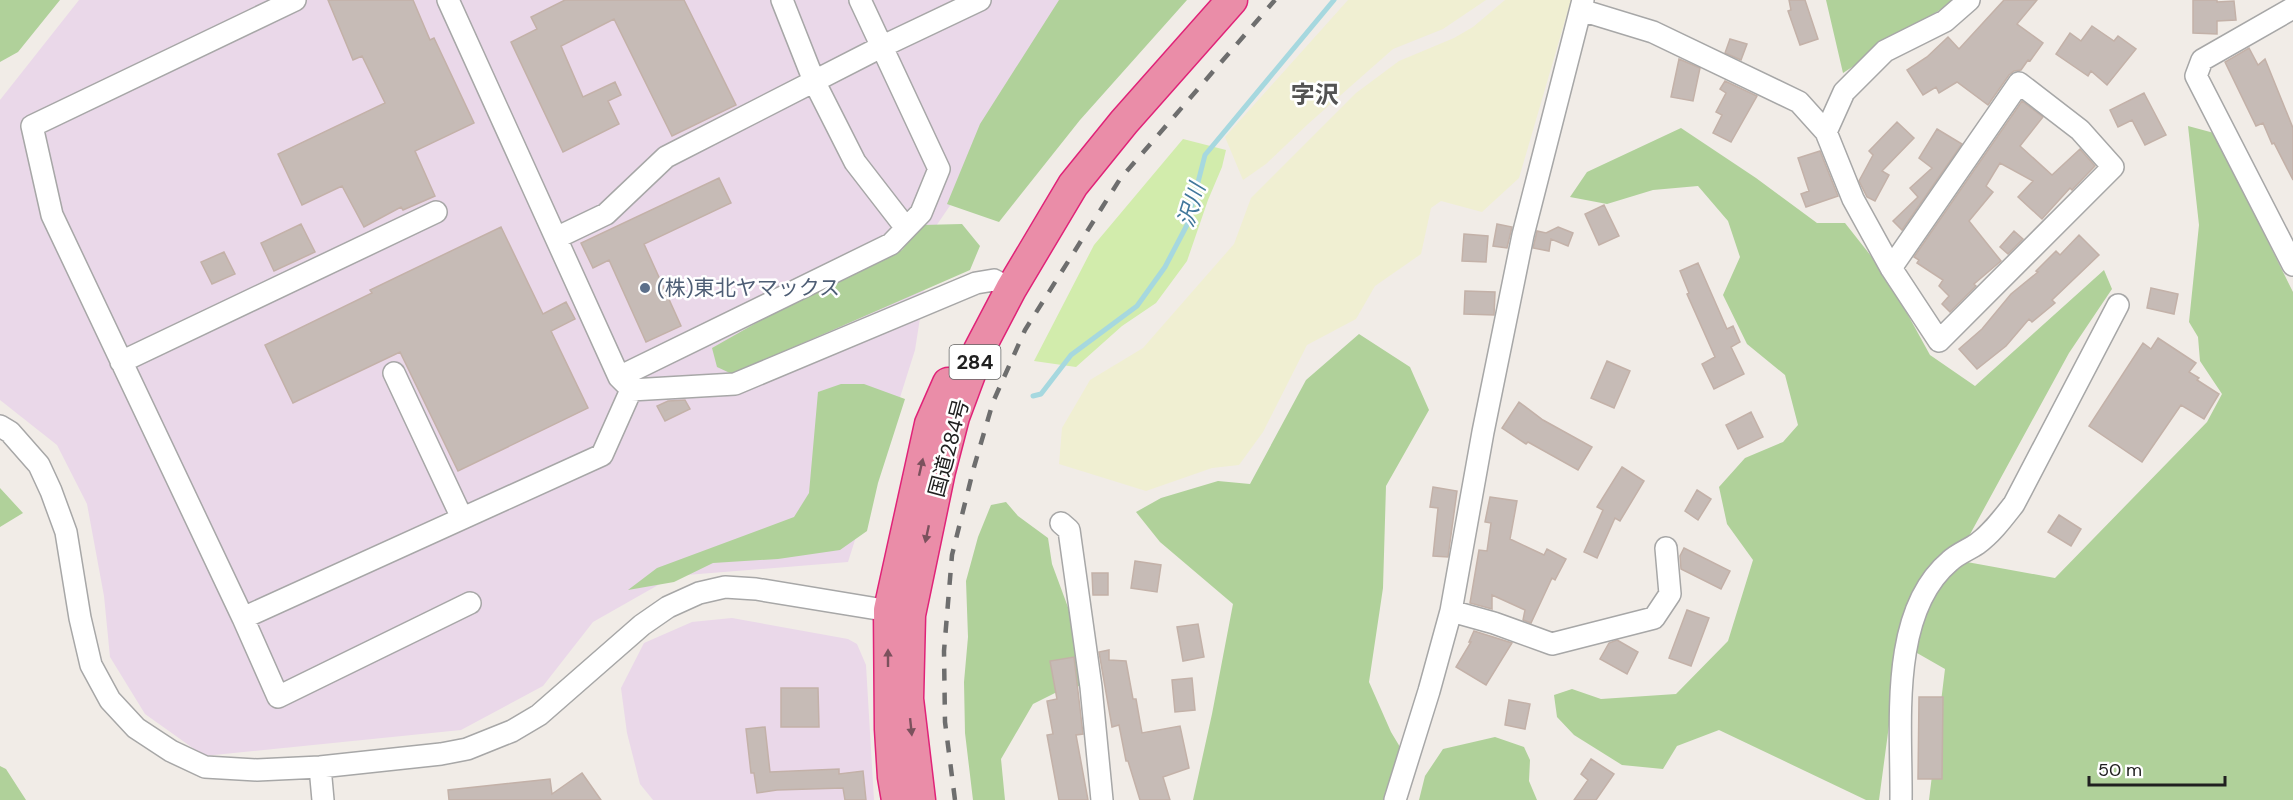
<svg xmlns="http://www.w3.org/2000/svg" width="2293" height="800" viewBox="0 0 2293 800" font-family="'DM Sans','Noto Sans JP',sans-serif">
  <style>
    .industrial { fill: #ead8e9 }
    .farmland { fill: #f0efd2 }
    .grass { fill: #d2ecac }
    .forest { fill: #b0d19a }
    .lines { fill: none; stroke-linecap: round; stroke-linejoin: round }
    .stream { stroke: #a6d8df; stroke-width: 5 }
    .building { fill: #c6bbb6; stroke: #c3b1a8; stroke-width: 1.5 }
    .minor-casing { stroke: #a7a7a7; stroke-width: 24 }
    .highway-casing { stroke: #e02378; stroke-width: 33 }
    .minor { stroke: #fff; stroke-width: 21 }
    .highway { stroke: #ea8da8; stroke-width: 30 }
    .rail { stroke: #6e6e6e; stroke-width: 4.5; stroke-dasharray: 12 12; stroke-linecap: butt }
    .oneway { fill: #7b515d }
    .service-dot { fill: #5c6f8a; stroke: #fff; stroke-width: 2 }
    .labels { text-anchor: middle; stroke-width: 5; stroke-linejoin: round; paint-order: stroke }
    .shield { fill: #fff; stroke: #636363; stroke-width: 1.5 }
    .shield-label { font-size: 20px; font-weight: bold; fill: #202020 }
    .service-label { font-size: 21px; fill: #4e5e75; stroke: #fff; text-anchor: start }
    .street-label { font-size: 21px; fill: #202020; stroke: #fff }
    .water-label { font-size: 22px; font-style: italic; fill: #41789b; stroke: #fff }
    .quarter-label { font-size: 24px; font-weight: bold; fill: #535353; stroke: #fff }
  </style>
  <rect width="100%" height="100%" fill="#f1ece7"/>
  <path class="industrial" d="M 79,0 L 1095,0 L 1012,115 L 934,229 L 915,350 L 848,562 L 674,576 L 593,622 L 543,686 L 461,730 L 204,756 L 145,714 L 110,657 L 104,596 L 87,504 L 57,445 L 0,400 L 0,100 Z
    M 732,618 L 848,639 L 857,644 L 866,665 L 874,800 L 653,800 L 640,784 L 627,733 L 621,688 L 644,643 L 692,622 Z"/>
  <path class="farmland" d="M 1348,0 L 1486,0 L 1443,29 L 1393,49 L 1308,124 L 1266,164 L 1243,180 L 1225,137 Z
    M 1505,0 L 1571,0 L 1519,178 L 1482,212 L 1441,201 L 1431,208 L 1421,254 L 1375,286 L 1356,319 L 1307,345 L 1263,432 L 1239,465 L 1212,468 L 1146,491 L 1059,464 L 1062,428 L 1090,380 L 1143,348 L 1234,244 L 1251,198 L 1356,93 L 1399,61 L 1454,38 L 1473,27 Z"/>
  <path class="grass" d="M 1183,139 L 1226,150 L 1222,167 L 1208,200 L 1187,261 L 1156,303 L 1122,326 L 1076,367 L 1034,361 L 1094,245 Z"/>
  <path class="forest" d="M 0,0 L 60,0 L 18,52 L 0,62 Z
    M 1059,0 L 1187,0 L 1080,120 L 999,222 L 947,204 L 980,124 Z
    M 1826,0 L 1955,0 L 1843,73 Z
    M 2188,126 L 2214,133 L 2293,292 L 2293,800 L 1929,800 L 1945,669 L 1917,653 L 1896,673 L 1879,800 L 1866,800 L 1719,730 L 1677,746 L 1663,769 L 1622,765 L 1574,735 L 1557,717 L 1554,695 L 1572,689 L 1601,699 L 1676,694 L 1728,641 L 1753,560 L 1727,524 L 1719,487 L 1745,458 L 1783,442 L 1798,425 L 1785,375 L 1747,344 L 1723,295 L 1740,257 L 1728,221 L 1698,186 L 1653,190 L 1607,204 L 1570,197 L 1587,172 L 1681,128 L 1756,178 L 1817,223 L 1845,223 L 1886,275 L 1930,355 L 1975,386 L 2104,270 L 2112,289 L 2069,353 L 1956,560 L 2055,578 L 2207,422 L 2222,394 L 2200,361 L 2198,337 L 2189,322 L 2199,225 Z
    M 962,224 L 980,246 L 970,270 L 732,374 L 717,367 L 712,348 L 800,298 L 902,250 L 922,225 Z
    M 1359,334 L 1410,367 L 1429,410 L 1386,486 L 1383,588 L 1369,682 L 1391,732 L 1400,747 L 1384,800 L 1193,800 L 1212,714 L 1233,604 L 1160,542 L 1136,512 L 1161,498 L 1218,481 L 1250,484 L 1306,380 Z
    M 841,384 L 864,384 L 905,399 L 878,483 L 867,531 L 840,550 L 778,559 L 713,563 L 674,582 L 628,590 L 657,568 L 794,517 L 809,493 L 818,392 Z
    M 0,488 L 23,513 L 0,527 Z
    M 1006,502 L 1018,516 L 1048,538 L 1052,564 L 1069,610 L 1079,652 L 1079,686 L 1059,691 L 1033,704 L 1001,759 L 1005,800 L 973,800 L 965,733 L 964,682 L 968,637 L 966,581 L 978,537 L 991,505 Z
    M 1495,737 L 1524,747 L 1530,760 L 1529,781 L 1537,800 L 1419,800 L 1425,776 L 1443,749 Z
    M 0,766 L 6,769 L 26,800 L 0,800 Z"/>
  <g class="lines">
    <path class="stream" d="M 1033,396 L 1041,394 L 1071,355 L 1137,306 L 1165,267 L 1187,225 L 1205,155 L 1334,0"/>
  </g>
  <path class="building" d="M 328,0 L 413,0 L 430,40 L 434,38 L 474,123 L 415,151 L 435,196 L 403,210 L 401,207 L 364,227 L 342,186 L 302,205 L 278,154 L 385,103 L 362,56 L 353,60 Z
    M 565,0 L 684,0 L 736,105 L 672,136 L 614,19 L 561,46 L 583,97 L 615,82 L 621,95 L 608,101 L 619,124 L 563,152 L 511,42 L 537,29 L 531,17 Z
    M 1789,0 L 1805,0 L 1818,39 L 1800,45 L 1788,11 L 1791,10 Z
    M 2004,0 L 2037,0 L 2017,24 L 2043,43 L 2030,61 L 2028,60 L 2021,70 L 2014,71 L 2009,75 L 1988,105 L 1957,82 L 1939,93 L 1936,87 L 1923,95 L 1907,70 L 1927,57 L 1948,37 L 1959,49 Z
    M 2193,0 L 2217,0 L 2217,2 L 2234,1 L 2236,20 L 2217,21 L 2217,34 L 2193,33 Z
    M 2092,26 L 2114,41 L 2118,36 L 2136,49 L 2107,85 L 2091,71 L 2088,76 L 2056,54 L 2070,33 L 2081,41 Z
    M 1730,39 L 1747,44 L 1741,60 L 1725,53 Z
    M 2249,48 L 2258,65 L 2265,59 L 2293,128 L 2293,180 L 2274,143 L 2272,144 L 2263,123 L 2256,126 L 2225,62 Z
    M 1679,59 L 1700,68 L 1693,101 L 1671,97 Z
    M 1725,81 L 1757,96 L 1731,142 L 1713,133 L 1722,115 L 1716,112 L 1726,93 L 1720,89 Z
    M 2144,93 L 2166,135 L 2145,145 L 2132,120 L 2118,127 L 2110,110 Z
    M 2022,101 L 2043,117 L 2020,146 L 2052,175 L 2080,149 L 2095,166 L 2072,190 L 2070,188 L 2042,219 L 2018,197 L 2033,181 L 2000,163 L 1986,186 L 1993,192 L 1969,221 L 2001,261 L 1974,284 L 1976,286 L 1950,312 L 1942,304 L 1949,296 L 1939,286 L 1943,280 L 1917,263 L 1919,260 L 1914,257 Z
    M 1897,122 L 1914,138 L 1882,171 L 1889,175 L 1875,201 L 1867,197 L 1859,181 L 1873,155 L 1869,151 Z
    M 1937,129 L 1962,144 L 1902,230 L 1893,221 L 1918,197 L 1910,188 L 1932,168 L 1919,158 Z
    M 1820,151 L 1838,196 L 1806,207 L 1801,194 L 1809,191 L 1798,158 Z
    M 719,178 L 731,203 L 644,244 L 681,326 L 646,342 L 609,260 L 593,268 L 581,243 Z
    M 1604,205 L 1619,236 L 1599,245 L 1585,214 Z
    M 301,224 L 315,252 L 274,271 L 261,243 Z
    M 1497,224 L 1512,227 L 1507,248 L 1493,246 Z
    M 501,227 L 543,314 L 566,302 L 575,319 L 551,331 L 588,408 L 458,471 L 400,352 L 293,403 L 265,345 L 372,293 L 370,290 Z
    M 1558,227 L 1573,233 L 1568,246 L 1551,239 L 1549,251 L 1533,248 L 1537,231 L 1546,233 Z
    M 2014,231 L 2023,239 L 2008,254 L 2000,247 Z
    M 1464,234 L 1488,236 L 1486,262 L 1462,261 Z
    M 2079,235 L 2099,255 L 2052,300 L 2055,303 L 2032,322 L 2029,319 L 2006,346 L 1977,369 L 1959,349 L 1982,329 L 2011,294 L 2038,272 L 2036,271 L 2056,251 L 2060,255 Z
    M 224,252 L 235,274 L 212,284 L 201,262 Z
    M 1698,263 L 1727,329 L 1733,326 L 1740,342 L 1731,347 L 1744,374 L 1714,389 L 1702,364 L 1715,357 L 1687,294 L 1689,293 L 1680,271 Z
    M 2151,288 L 2178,294 L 2174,314 L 2147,308 Z
    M 1465,291 L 1495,292 L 1494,315 L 1464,314 Z
    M 2158,338 L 2196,363 L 2189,372 L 2199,378 L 2197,380 L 2219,394 L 2204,419 L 2181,405 L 2142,462 L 2089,426 L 2143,343 L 2151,349 Z
    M 1607,361 L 1630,371 L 1614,408 L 1591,398 Z
    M 685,400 L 690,409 L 665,421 L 657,406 L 668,401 Z
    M 1519,402 L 1543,420 L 1592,447 L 1578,470 L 1528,442 L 1526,444 L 1502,428 Z
    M 1751,412 L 1763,437 L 1738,449 L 1726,425 Z
    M 1622,467 L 1644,481 L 1620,521 L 1615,518 L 1597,558 L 1584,552 L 1603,510 L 1597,507 Z
    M 1433,487 L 1457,491 L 1448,557 L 1433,556 L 1438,508 L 1430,507 Z
    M 1697,490 L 1711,499 L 1698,520 L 1685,511 Z
    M 1490,497 L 1517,501 L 1510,539 L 1544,555 L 1547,549 L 1566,559 L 1555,580 L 1552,578 L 1531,623 L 1523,620 L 1525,610 L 1492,595 L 1492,609 L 1470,603 L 1479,550 L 1487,551 L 1491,523 L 1485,522 Z
    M 2059,515 L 2081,529 L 2071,546 L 2048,532 Z
    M 1684,548 L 1730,571 L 1721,589 L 1681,569 L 1680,556 Z
    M 1135,561 L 1161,565 L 1157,592 L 1131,588 Z
    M 1092,573 L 1108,573 L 1108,595 L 1093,595 Z
    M 1687,610 L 1709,618 L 1691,666 L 1669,658 Z
    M 1198,624 L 1204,657 L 1183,661 L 1177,627 Z
    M 1474,631 L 1512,643 L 1486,685 L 1456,667 L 1471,642 L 1469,642 Z
    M 1617,640 L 1638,652 L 1627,674 L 1600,659 L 1609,643 Z
    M 1109,650 L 1109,660 L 1126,661 L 1133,699 L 1136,699 L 1142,733 L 1180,726 L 1189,768 L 1163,777 L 1170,800 L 1140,800 L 1128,761 L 1126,761 L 1119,725 L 1112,727 L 1099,652 Z
    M 1074,657 L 1083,734 L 1076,735 L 1088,800 L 1059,800 L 1047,735 L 1053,734 L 1047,701 L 1057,699 L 1050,661 Z
    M 1192,678 L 1195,710 L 1175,712 L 1172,680 Z
    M 781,688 L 818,688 L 819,727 L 781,727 Z
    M 1919,697 L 1943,697 L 1942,779 L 1918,779 Z
    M 1509,700 L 1530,704 L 1525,729 L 1505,725 Z
    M 765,727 L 770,772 L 839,769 L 839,774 L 863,771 L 866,800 L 845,800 L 843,788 L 777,790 L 757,793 L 754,773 L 751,773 L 746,729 Z
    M 1591,759 L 1614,774 L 1596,800 L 1574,800 L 1588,780 L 1581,774 Z
    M 582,773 L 601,800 L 449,800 L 448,790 L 550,779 L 552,794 Z"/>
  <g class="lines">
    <defs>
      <path id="minor" d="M 295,0 L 32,126 L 52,215 L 243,618 L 602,455 L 631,390
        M 448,0 L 619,377 L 629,387
        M 782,0 L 814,81 L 855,162 L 906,228
        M 2293,8 L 2202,60 L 2196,76 L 2293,265
        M 1581,10 L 1653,32 L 1799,102 L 1826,132 L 1853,199 L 1891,268 L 1939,341 L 2113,167 L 2080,130 L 2019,83 L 1891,268
        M 1826,132 L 1844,92 L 1885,51 L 1945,21 L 1969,0
        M 556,238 L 606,214 L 666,157 L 881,47 L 980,0
        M 121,362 L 436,212
        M 394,373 L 462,518
        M 619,377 L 891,244 L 921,213 L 939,169 L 860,0
        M 631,390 L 735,384 L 976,283 L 994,280 L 1011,289
        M 0,426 L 10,432 L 39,465 L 51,491 L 66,532 L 80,618 L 91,665 L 110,700 L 136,728 L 171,751 L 205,767 L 257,770 L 320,767 L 441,754 L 467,749 L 512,731 L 539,715 L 642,625 L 668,607 L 699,593 L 725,587 L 756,589 L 902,613
        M 1061,523 L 1069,530 L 1091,687 L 1102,800
        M 1451,611 L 1494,623 L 1552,644 L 1654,618 L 1670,594 L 1666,548
        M 243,618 L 278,697 L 470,603
        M 320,767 L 323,800
        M 1395,800 L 1429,691 L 1451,611 L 1483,432 L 1523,235 L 1583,0
        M 1901,800 C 1902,727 1888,613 1950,561 C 1957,554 1968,550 1977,544 C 1992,533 2003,518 2014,504 L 2118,305"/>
      <path id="highway" d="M 897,800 L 893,777 L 890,729 L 889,610 L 930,424 L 948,383
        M 920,800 L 908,699 L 910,615 L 940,471 L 954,417 L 979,350 L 1011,289 L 1073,185 L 1124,122 L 1232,0"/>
    </defs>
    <use href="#minor" class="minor-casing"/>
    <use href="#highway" class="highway-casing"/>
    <use href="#minor" class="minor"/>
    <use href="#highway" class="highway"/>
    <path class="rail" d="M 955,800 L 945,722 L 944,651 L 952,555 L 974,467 L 993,402 L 1025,330 L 1120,179 L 1275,0"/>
  </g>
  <defs><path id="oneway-solid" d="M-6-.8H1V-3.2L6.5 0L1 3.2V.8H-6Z" transform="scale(1.5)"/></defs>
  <g class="oneway">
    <use href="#oneway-solid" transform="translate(921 467) rotate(-77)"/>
    <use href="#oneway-solid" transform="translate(927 534) rotate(102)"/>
    <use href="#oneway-solid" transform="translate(888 658) rotate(-90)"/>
    <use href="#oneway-solid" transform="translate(911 727) rotate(84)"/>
  </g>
  <circle class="service-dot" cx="645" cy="288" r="6"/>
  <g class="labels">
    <rect class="shield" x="949.5" y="345" width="51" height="34" rx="4.5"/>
    <g class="shield-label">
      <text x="975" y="369">284</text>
    </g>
    <g class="service-label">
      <text x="657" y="295">(株)東北ヤマックス</text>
    </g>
    <g class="street-label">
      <text transform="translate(949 448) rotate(-75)" y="7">国道284号</text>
    </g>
    <g class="water-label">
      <text transform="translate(1191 205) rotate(-73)" y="8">沢川</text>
    </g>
    <g class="quarter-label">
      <text x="1315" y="103">字沢</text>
    </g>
  </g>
  <path d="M2089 776v9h136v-9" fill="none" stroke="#202020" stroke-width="3"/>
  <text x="2098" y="776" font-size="18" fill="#202020" stroke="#ffffff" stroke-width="4.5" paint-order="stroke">50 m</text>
</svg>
